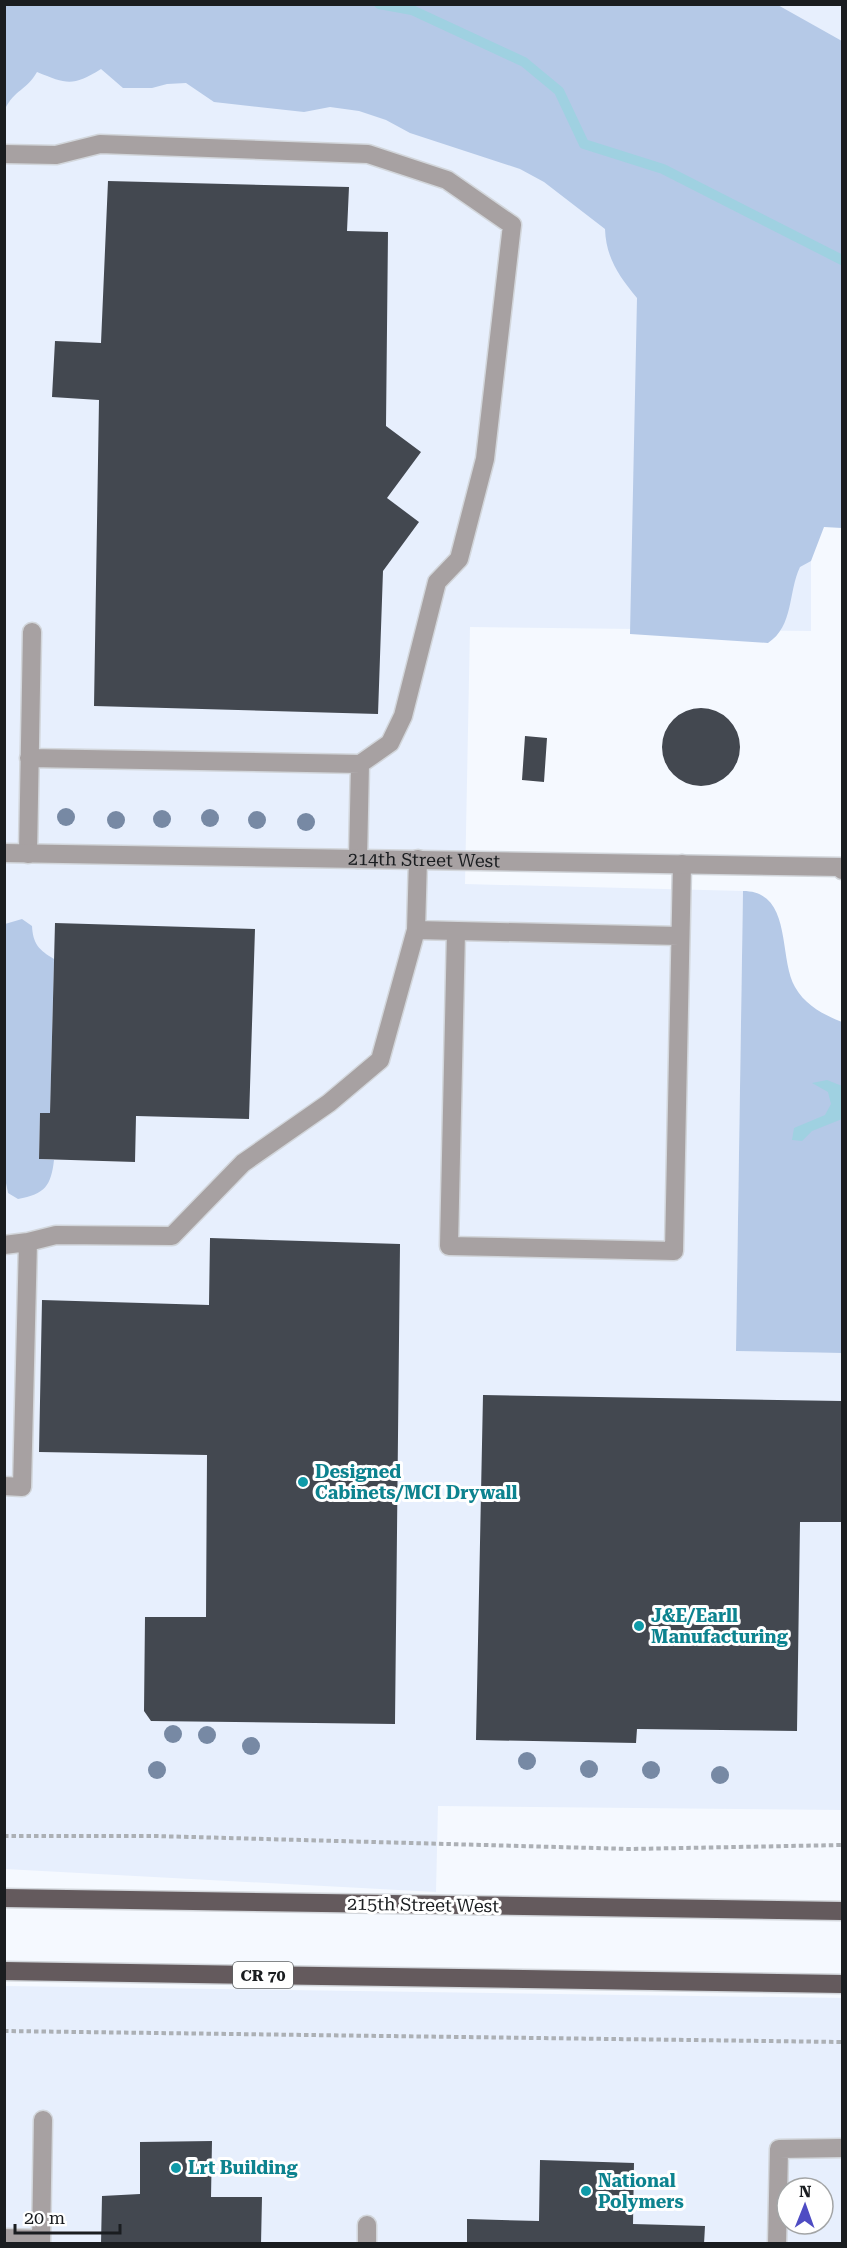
<svg xmlns="http://www.w3.org/2000/svg" width="847" height="2248" viewBox="0 0 847 2248" font-family="'Roboto Serif',serif">
  <style>
    .built { fill: #e7effd; fill-rule: evenodd }
    .green { fill: #b5c9e7 }
    .water { fill: #9fd1e1 }
    .lines { fill: none; stroke-linecap: round; stroke-linejoin: round }
    .stream { stroke: #9fd1e1; stroke-width: 10 }
    .building { fill: #434850 }
    .lane-casing { stroke: #d2d6db; stroke-width: 21 }
    .street-casing { stroke: #d2d6db; stroke-width: 21 }
    .primary-casing { stroke: #d2d6db; stroke-width: 21 }
    .path { stroke: #acb0b5; stroke-width: 4; stroke-dasharray: 4.5 3; stroke-linecap: butt }
    .lane { stroke: #a7a1a2; stroke-width: 18 }
    .street { stroke: #a7a1a2; stroke-width: 18 }
    .primary { stroke: #645a5d; stroke-width: 18 }
    .tree { fill: #7789a4 }
    .culture-dot { fill: #0f9aa8; stroke: #fff; stroke-width: 2 }
    .labels { text-anchor: middle; stroke-width: 6; stroke-linejoin: round; paint-order: stroke }
    .shield { fill: #fff; stroke: #5f6163; stroke-width: 1.5 }
    .shield-label { font-size: 16px; font-weight: bold; fill: #1a1d20 }
    .street-label { font-size: 18px; fill: #1a1d20; stroke: #fff }
    .culture-label { font-size: 18px; font-weight: bold; fill: #0d838f; stroke: #fff; text-anchor: start }
  </style>
  <rect width="100%" height="100%" fill="#f5f9ff"/>
  <path class="built" d="M 4,5 L 170,5 L 811,284 L 811,631 L 470,627 L 465,884 L 743,891 L 736,1351 L 842,1353 L 842,1810 L 438,1806 L 436,1892 L 5,1869 Z
    M 776,5 L 842,5 L 842,41 Z
    M 4,1986 L 842,1998 L 842,2243 L 5,2243 ZM 787,2188 L 823,2188 L 823,2224 L 787,2224 Z"/>
  <path class="green" d="M 5,4 L 776,4 L 842,41 L 842,528 L 824,527 L 811,561 L 800,567 C 788,592 794,626 768,643 L 630,634 L 637,298 C 619,276 606,258 605,229 L 544,182 L 520,169 L 410,133 L 386,120 L 359,111 L 330,107 L 304,112 L 214,102 L 186,83 L 167,84 L 152,88 L 123,88 L 101,69 C 72,87 67,84 37,72 C 26,91 15,89 5,109 Z
    M 743,891 C 793,891 778,957 795,987 C 805,1005 824,1015 842,1022 L 842,1353 L 736,1351 Z
    M 22,919 L 32,926 C 33,944 39,950 54,959 L 50,1113 L 40,1113 L 39,1159 L 54,1160 C 51,1186 45,1194 18,1199 L 8,1193 L 5,1178 L 5,924 Z"/>
  <path class="water" d="M 827,1080 L 842,1086 L 842,1119 L 812,1131 L 802,1141 L 792,1140 L 794,1128 L 825,1115 L 831,1104 L 828,1092 L 812,1083 Z"/>
  <g class="lines">
    <path class="stream" d="M 379,4 L 412,10 L 524,62 L 559,91 L 584,144 L 663,169 L 842,260"/>
  </g>
  <path class="building" d="M 108,181 L 349,187 L 347,231 L 388,232 L 386,426 L 421,452 L 387,498 L 419,522 L 383,571 L 378,714 L 94,706 L 99,400 L 52,397 L 55,341 L 101,343 Z
    M662 747a39 39 0 1 1 78 0a39 39 0 1 1-78 0Z
    M 525,736 L 547,738 L 544,782 L 522,780 Z
    M 55,923 L 255,929 L 249,1119 L 136,1116 L 135,1162 L 39,1159 L 40,1113 L 50,1113 Z
    M 210,1238 L 400,1244 L 395,1724 L 151,1721 L 144,1711 L 145,1617 L 206,1617 L 207,1455 L 39,1452 L 42,1300 L 209,1305 Z
    M 483,1395 L 842,1401 L 842,1522 L 800,1522 L 797,1731 L 637,1729 L 636,1743 L 476,1740 Z
    M 212,2141 L 211,2197 L 262,2197 L 261,2244 L 101,2244 L 102,2196 L 140,2194 L 140,2142 Z
    M 540,2160 L 634,2163 L 633,2224 L 705,2226 L 704,2244 L 467,2244 L 467,2219 L 539,2221 Z"/>
  <g class="lines">
    <defs>
      <path id="lane" d="M 4,154 L 56,155 L 100,144 L 368,154 L 447,180 L 512,225 L 485,459 L 459,559 L 437,582 L 403,716 L 390,743 L 360,764 L 358,859
        M 29,758 L 360,764
        M 28,854 L 32,632
        M 416,930 L 679,936
        M 456,931 L 449,1246 L 674,1251 L 682,864
        M 4,1245 L 28,1242 L 56,1235 L 172,1236 L 243,1163 L 329,1103 L 380,1060 L 416,930 L 418,859
        M 4,1486 L 22,1487 L 28,1242
        M 4,2238 L 41,2239
        M 41,2244 L 43,2120
        M 367,2244 L 367,2225
        M 777,2244 L 779,2149 L 842,2148"/>
      <g id="street">
        <path id="s1" d="M 4,853 L 841,867 L 842,870"/>
      </g>
      <path id="primary" d="M 4,1898 L 842,1911
        M 4,1971 L 842,1984"/>
    </defs>
    <use href="#lane" class="lane-casing"/>
    <use href="#street" class="street-casing"/>
    <use href="#primary" class="primary-casing"/>
    <path class="path" d="M 4,1836 L 155,1836 L 630,1849 L 842,1845
      M 4,2031 L 842,2042"/>
    <use href="#lane" class="lane"/>
    <use href="#street" class="street"/>
    <use href="#primary" class="primary"/>
  </g>
  <g class="tree">
    <circle cx="66" cy="817" r="9"/>
    <circle cx="210" cy="818" r="9"/>
    <circle cx="162" cy="819" r="9"/>
    <circle cx="116" cy="820" r="9"/>
    <circle cx="257" cy="820" r="9"/>
    <circle cx="306" cy="822" r="9"/>
    <circle cx="173" cy="1734" r="9"/>
    <circle cx="207" cy="1735" r="9"/>
    <circle cx="251" cy="1746" r="9"/>
    <circle cx="527" cy="1761" r="9"/>
    <circle cx="589" cy="1769" r="9"/>
    <circle cx="157" cy="1770" r="9"/>
    <circle cx="651" cy="1770" r="9"/>
    <circle cx="720" cy="1775" r="9"/>
  </g>
  <g class="culture-dot">
    <circle cx="303" cy="1482" r="6"/>
    <circle cx="639" cy="1626" r="6"/>
    <circle cx="176" cy="2168" r="6"/>
    <circle cx="586" cy="2191" r="6"/>
  </g>
  <g class="labels">
    <rect class="shield" x="233" y="1962" width="60" height="26" rx="4.5"/>
    <g class="shield-label">
      <text x="263" y="1981">CR 70</text>
    </g>
    <g class="street-label">
      <text dy="6" stroke="none"><textPath href="#s1" startOffset="420">214th Street West</textPath></text>
      <text transform="translate(423 1905) rotate(1)" y="6">215th Street West</text>
    </g>
    <g class="culture-label">
      <text x="315" y="1478">Designed<tspan x="315" dy="21">Cabinets/MCI Drywall</tspan></text>
      <text x="651" y="1622">J&amp;E/Earll<tspan x="651" dy="21">Manufacturing</tspan></text>
      <text x="188" y="2174">Lrt Building</text>
      <text x="598" y="2187">National<tspan x="598" dy="21">Polymers</tspan></text>
    </g>
  </g>
  <rect width="847" height="2248" fill="none" stroke="#1a1d20" stroke-width="12"/>
  <g transform="translate(805 2206) rotate(1)"><circle r="28" fill="#ffffff" stroke="#a3a5a6" stroke-width="1.5"/>
  <path d="M0-4.5L10 22L0 15L-10 22Z" fill="#4e4cc3"/>
  <text y="-9" font-size="16" font-weight="bold" text-anchor="middle" fill="#1a1d20">N</text>
  </g>
  <path d="M15 2224v9h105v-9" fill="none" stroke="#1a1d20" stroke-width="3"/>
  <text x="24" y="2224" font-size="18" fill="#1a1d20" stroke="#ffffff" stroke-width="4.5" paint-order="stroke">20 m</text>
</svg>
